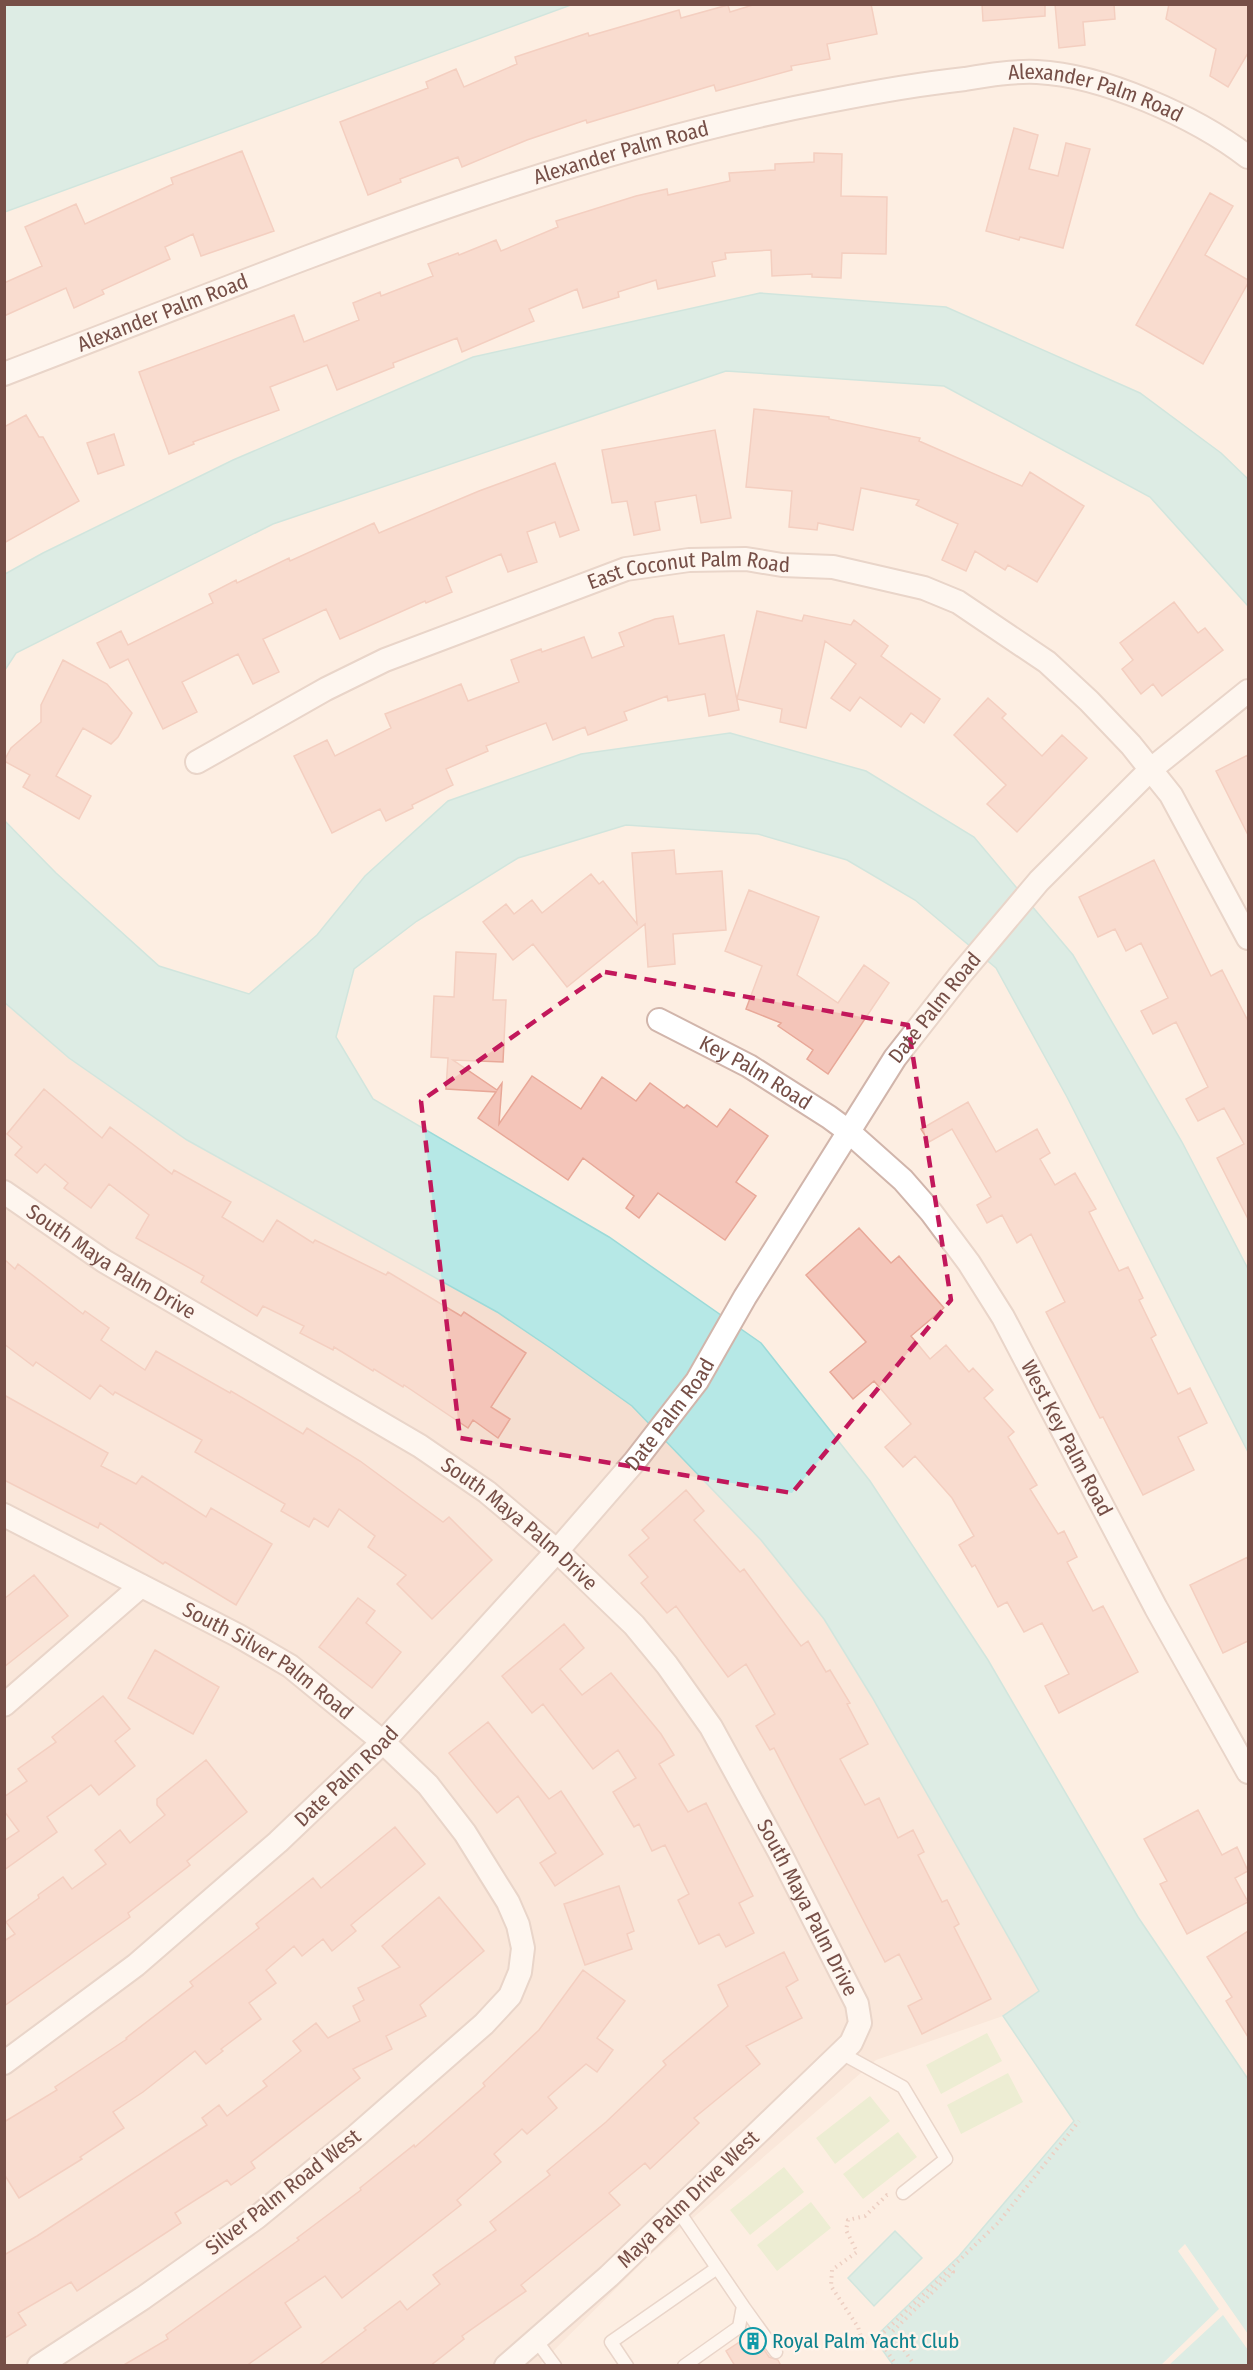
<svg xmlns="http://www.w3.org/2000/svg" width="1253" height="2370" viewBox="0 0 1253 2370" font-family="'Fira Sans Condensed',sans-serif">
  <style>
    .residential { fill: #f5ded0 }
    .green { fill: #daecc0 }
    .water { fill: #b6e8e6; stroke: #9cdad8; stroke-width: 1.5 }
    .pier { fill: #fdeee2 }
    .building { fill: #f4c5b9; stroke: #e8a898; stroke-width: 1.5 }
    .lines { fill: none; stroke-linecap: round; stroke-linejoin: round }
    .service-casing { stroke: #d1b5ab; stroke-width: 15 }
    .minor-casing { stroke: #d1b5ab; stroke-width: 26 }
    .path { stroke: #d9a89c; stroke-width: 4; stroke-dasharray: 1.5 4.5; stroke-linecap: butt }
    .service { stroke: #fff; stroke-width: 12 }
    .minor { stroke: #fff; stroke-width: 22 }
    .marked { fill: none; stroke: #c2185b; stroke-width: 4.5; stroke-dasharray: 12 8; stroke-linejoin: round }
    .labels { text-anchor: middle; stroke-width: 5; stroke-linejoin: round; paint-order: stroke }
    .street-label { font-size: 21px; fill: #764f47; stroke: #fff3ea }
    .culture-label { font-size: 21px; fill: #0d838f; stroke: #fff3ea; text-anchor: start }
  </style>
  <rect width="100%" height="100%" fill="#fdeee2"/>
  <path class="residential" d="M 4,1002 L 69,1058 L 187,1140 L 497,1312 L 552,1349 L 632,1406 L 761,1540 L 824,1619 L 872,1697 L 1039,1991 L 1003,2016 L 876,2060 L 650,2255 L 539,2365 L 5,2365 Z"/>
  <path class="green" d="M 987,2033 L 1002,2061 L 941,2094 L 926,2065 Z
    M 1008,2073 L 1023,2102 L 961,2134 L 947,2105 Z
    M 870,2096 L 890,2121 L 835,2164 L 816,2138 Z
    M 898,2132 L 917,2157 L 863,2199 L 843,2174 Z
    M 784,2167 L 804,2192 L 750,2235 L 730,2210 Z
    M 811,2202 L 831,2228 L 777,2271 L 757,2245 Z"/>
  <path class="water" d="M 5,4 L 571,4 L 571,5 L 5,212 Z
    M 760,293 L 946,307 L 1140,393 L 1221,453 L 1248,479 L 1248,606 L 1150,497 L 944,386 L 726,371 L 273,524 L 16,653 L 5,670 L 5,574 L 43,553 L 233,460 L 473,357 Z
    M 730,733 L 866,771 L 974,837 L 1073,955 L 1182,1142 L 1248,1269 L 1248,1452 L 1067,1097 L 996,968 L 915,900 L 847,860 L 758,834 L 626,825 L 518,858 L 417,921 L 354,969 L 336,1037 L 373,1099 L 609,1237 L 761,1343 L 870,1481 L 988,1660 L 1138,1917 L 1248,2079 L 1248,2365 L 893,2365 L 874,2338 L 959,2256 L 1074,2121 L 1003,2016 L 1039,1991 L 872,1697 L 824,1619 L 761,1540 L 632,1406 L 552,1349 L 497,1312 L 187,1140 L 69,1058 L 4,1002 L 4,820 L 56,873 L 159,966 L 249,994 L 317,935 L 365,876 L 448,801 L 581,754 Z
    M 895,2231 L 922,2258 L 874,2306 L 848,2278 Z"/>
  <path class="pier" d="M 1185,2244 L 1248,2334 L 1248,2350 L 1223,2315 L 1169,2365 L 1161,2365 L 1219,2309 L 1178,2251 Z"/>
  <path class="building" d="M 756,4 L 871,4 L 877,34 L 827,44 L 830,59 L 791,66 L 792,70 L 716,91 L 714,85 L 587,123 L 586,120 L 527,140 L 462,167 L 458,157 L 400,179 L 401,182 L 368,195 L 340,122 L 428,88 L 426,82 L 456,69 L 464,87 L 517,64 L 515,57 L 588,33 L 589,36 L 679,10 L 681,18 L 728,5 L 730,12 Z
    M 982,4 L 1045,4 L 1045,16 L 983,21 Z
    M 1055,4 L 1114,4 L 1115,19 L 1083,22 L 1085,45 L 1059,48 Z
    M 1169,4 L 1248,4 L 1248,53 L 1228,87 L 1210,76 L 1216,49 L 1166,19 Z
    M 1014,128 L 1038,135 L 1029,169 L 1058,176 L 1066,143 L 1090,149 L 1063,248 L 1020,237 L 1019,240 L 986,231 Z
    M 242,151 L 274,231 L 201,256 L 193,234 L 165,247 L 170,259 L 102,290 L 104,294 L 74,308 L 66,288 L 4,316 L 4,283 L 42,266 L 25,227 L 76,204 L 85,224 L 173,184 L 171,178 Z
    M 814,153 L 842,154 L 841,196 L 887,197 L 886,254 L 842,253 L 841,278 L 812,277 L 812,274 L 772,276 L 771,250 L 725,253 L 726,259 L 712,262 L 715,276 L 658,289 L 656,280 L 618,292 L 619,297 L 583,308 L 577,289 L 529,309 L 534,321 L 462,352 L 457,338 L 393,363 L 394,367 L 337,390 L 327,365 L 270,387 L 279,410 L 193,442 L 194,444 L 169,454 L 139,372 L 294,315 L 304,342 L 359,320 L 353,303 L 380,292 L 381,296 L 433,276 L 428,264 L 458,253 L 459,255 L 496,240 L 501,251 L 558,227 L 556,221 L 636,196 L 667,189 L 668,195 L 730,181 L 729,173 L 775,170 L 775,164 L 814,162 Z
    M 1210,193 L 1233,206 L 1205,255 L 1248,280 L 1248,283 L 1203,364 L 1136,325 Z
    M 754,409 L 829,417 L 829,419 L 920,438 L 919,441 L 1022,486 L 1030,472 L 1084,506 L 1037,582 L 1008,565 L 1005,570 L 975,551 L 966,571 L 942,560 L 958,524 L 916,505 L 919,500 L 861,488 L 853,530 L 818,523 L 817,530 L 789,527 L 792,491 L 746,487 Z
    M 26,415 L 39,437 L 43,437 L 79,501 L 4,543 L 4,427 Z
    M 715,430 L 731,518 L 701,523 L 696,495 L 655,502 L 660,530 L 634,535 L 627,501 L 612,503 L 602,450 Z
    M 114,434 L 124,465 L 98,474 L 87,443 Z
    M 555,463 L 579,530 L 560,537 L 555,522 L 527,532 L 537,562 L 508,572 L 501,554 L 446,577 L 452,592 L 426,603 L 425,601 L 340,639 L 326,609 L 263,639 L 279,672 L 253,684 L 238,654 L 182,682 L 197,712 L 163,729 L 128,659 L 110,668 L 97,643 L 121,631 L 128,645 L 213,603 L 209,594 L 236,580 L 237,583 L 289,558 L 290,561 L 374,523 L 379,533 L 479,491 Z
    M 1174,602 L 1198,633 L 1205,628 L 1223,650 L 1162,696 L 1153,684 L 1141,694 L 1122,669 L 1133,660 L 1120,643 Z
    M 757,611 L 802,621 L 804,615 L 851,625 L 854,620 L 888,646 L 881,656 L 940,699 L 924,723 L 911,713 L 901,727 L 860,697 L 850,711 L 831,698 L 856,664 L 825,641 L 806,728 L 780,722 L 782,709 L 737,699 Z
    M 673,616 L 679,644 L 724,635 L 739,710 L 709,716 L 705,694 L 668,701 L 667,696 L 624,712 L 627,720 L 588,735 L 585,727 L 553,740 L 546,723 L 486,746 L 488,751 L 446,769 L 453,785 L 412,805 L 413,808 L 386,821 L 380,809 L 332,833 L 294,756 L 327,740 L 335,756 L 391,728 L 385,714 L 461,684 L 468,701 L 519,682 L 511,660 L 541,649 L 542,652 L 584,637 L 592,658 L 624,646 L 619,633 L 655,619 Z
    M 63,660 L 107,684 L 132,713 L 118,737 L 111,744 L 83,728 L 56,776 L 91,796 L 79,819 L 23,787 L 30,775 L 4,761 L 11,748 L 41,722 L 41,705 Z
    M 988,698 L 1006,714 L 1002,718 L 1042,756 L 1062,735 L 1087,758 L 1017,832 L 987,804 L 1006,785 L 954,735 Z
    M 1248,755 L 1248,835 L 1216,771 Z
    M 674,850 L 676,874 L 722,871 L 726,930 L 673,934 L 675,964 L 648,967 L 645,924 L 567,987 L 533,944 L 513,960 L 483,922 L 506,904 L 514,914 L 532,900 L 542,913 L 591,874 L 599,884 L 603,881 L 637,924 L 632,853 Z
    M 1154,860 L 1211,976 L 1222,970 L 1248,1021 L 1248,1219 L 1217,1158 L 1244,1144 L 1224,1108 L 1198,1121 L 1186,1099 L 1208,1087 L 1176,1022 L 1153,1034 L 1141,1011 L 1168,998 L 1141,943 L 1126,951 L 1115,929 L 1098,937 L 1079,897 Z
    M 749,890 L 819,917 L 797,975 L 838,1003 L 864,965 L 889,983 L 828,1074 L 807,1059 L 813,1050 L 778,1026 L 781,1023 L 746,1009 L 762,966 L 725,951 Z
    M 456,952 L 496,954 L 493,1000 L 506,1000 L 503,1062 L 453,1060 L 497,1090 L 502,1083 L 499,1124 L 532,1076 L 581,1109 L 602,1077 L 636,1101 L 650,1083 L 684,1108 L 687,1105 L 717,1127 L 730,1109 L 768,1136 L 736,1182 L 756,1196 L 725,1240 L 658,1193 L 639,1218 L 626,1208 L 634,1196 L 583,1158 L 568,1180 L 478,1118 L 496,1092 L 446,1089 L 448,1058 L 431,1057 L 434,996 L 454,997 Z
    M 44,1089 L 102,1138 L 110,1127 L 172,1174 L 174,1170 L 231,1202 L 222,1217 L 263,1242 L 277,1220 L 313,1243 L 315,1240 L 386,1275 L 388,1272 L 461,1316 L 464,1312 L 526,1353 L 491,1407 L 510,1419 L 498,1438 L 473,1420 L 468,1428 L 404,1385 L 403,1387 L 374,1369 L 373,1371 L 334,1347 L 333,1350 L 300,1333 L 304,1326 L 263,1306 L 257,1316 L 201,1282 L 204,1276 L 136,1238 L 149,1215 L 109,1184 L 91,1208 L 64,1188 L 68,1183 L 45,1164 L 37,1173 L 15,1155 L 22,1147 L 7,1134 Z
    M 968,1102 L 996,1152 L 1037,1129 L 1050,1153 L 1040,1159 L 1055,1185 L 1075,1173 L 1096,1209 L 1089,1212 L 1119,1271 L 1128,1267 L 1143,1298 L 1139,1300 L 1156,1335 L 1151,1338 L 1178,1394 L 1190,1388 L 1207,1423 L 1178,1437 L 1194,1470 L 1143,1495 L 1103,1417 L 1100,1418 L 1046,1312 L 1065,1302 L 1031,1234 L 1017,1243 L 1002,1215 L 987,1223 L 977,1205 L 991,1197 L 952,1129 L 929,1142 L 921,1129 Z
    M 859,1228 L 891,1263 L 899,1256 L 944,1308 L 911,1336 L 930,1359 L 946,1345 L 969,1372 L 973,1368 L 993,1390 L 984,1398 L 1014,1432 L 1008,1437 L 1037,1485 L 1030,1489 L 1058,1534 L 1064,1531 L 1077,1557 L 1067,1562 L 1093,1611 L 1103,1606 L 1138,1672 L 1059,1713 L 1045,1686 L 1069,1674 L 1042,1623 L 1024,1632 L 1007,1602 L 998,1607 L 975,1565 L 972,1567 L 959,1545 L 974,1536 L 952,1498 L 915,1456 L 903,1467 L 885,1447 L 911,1424 L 874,1381 L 853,1399 L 830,1372 L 866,1342 L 806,1275 Z
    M 4,1259 L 15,1269 L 18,1264 L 83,1314 L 85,1311 L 109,1328 L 101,1340 L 145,1370 L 156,1351 L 230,1393 L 231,1391 L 303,1434 L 307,1428 L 360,1461 L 443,1522 L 449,1517 L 492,1560 L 432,1619 L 397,1584 L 406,1575 L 368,1547 L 375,1536 L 339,1509 L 328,1527 L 314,1518 L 309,1527 L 281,1511 L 285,1504 L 195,1452 L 202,1440 L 115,1392 L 113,1395 L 100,1385 L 90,1399 L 36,1362 L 33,1366 L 4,1344 Z
    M 4,1395 L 108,1453 L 101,1466 L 136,1484 L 142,1476 L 206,1517 L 211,1508 L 272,1544 L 236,1605 L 165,1562 L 163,1564 L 100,1523 L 98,1528 L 4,1480 Z
    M 686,1490 L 704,1511 L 694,1520 L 740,1572 L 744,1569 L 801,1646 L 808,1641 L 826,1672 L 830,1670 L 850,1703 L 847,1704 L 868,1744 L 840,1759 L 865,1805 L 879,1798 L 898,1838 L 913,1830 L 924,1852 L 918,1855 L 942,1902 L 947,1900 L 959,1924 L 954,1927 L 991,1999 L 922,2034 L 908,2006 L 922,1999 L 899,1954 L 885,1962 L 774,1748 L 770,1750 L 756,1726 L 775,1714 L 746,1664 L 728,1677 L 676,1606 L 667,1613 L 641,1583 L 648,1577 L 629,1555 L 649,1538 L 642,1530 Z
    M 1248,1557 L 1248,1641 L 1223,1653 L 1190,1585 Z
    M 34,1575 L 68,1616 L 4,1667 L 4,1599 Z
    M 358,1598 L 375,1611 L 366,1623 L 401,1652 L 372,1688 L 319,1647 Z
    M 564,1624 L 584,1648 L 560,1669 L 582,1695 L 611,1673 L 661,1734 L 674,1755 L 659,1764 L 688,1812 L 706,1803 L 753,1896 L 739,1903 L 754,1933 L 726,1947 L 719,1934 L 699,1944 L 678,1900 L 689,1894 L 665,1845 L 652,1851 L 639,1824 L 634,1827 L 613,1792 L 636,1778 L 618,1750 L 593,1769 L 543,1704 L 532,1713 L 502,1676 Z
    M 155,1650 L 219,1687 L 193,1734 L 128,1698 Z
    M 103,1696 L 130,1729 L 115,1741 L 135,1766 L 99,1795 L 91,1785 L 47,1817 L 57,1832 L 4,1870 L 4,1841 L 19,1831 L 4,1811 L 4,1797 L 27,1781 L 18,1769 L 56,1742 L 52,1737 Z
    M 488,1722 L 549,1799 L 561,1791 L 603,1854 L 555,1886 L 540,1863 L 556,1853 L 518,1796 L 497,1813 L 449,1753 Z
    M 206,1760 L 247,1812 L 187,1861 L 190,1865 L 128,1913 L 130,1917 L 4,2006 L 4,1941 L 15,1934 L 6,1922 L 39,1898 L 38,1895 L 63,1877 L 72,1889 L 106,1864 L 95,1850 L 120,1830 L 130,1843 L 165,1815 L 157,1805 L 157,1799 Z
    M 1198,1810 L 1222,1855 L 1237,1847 L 1248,1871 L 1235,1878 L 1248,1902 L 1187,1934 L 1160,1884 L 1167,1881 L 1144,1839 Z
    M 395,1827 L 425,1864 L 351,1925 L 356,1931 L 332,1951 L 323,1939 L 302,1956 L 294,1946 L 266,1970 L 276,1983 L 249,2003 L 261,2019 L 221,2049 L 223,2051 L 206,2064 L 195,2051 L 143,2092 L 113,2112 L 124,2128 L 80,2157 L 82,2159 L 19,2198 L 4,2174 L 4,2122 L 57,2090 L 55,2087 L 127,2039 L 126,2038 L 193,1986 L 190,1982 L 259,1928 L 256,1924 L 313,1878 L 321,1888 Z
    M 619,1886 L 634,1931 L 627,1934 L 632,1949 L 585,1965 L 564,1904 Z
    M 439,1897 L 484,1951 L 420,2005 L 426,2016 L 386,2036 L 392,2049 L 353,2069 L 360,2078 L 251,2162 L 255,2168 L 231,2185 L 227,2180 L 175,2213 L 181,2223 L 77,2291 L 71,2282 L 18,2313 L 26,2325 L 5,2338 L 4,2255 L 37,2236 L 207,2125 L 202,2118 L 219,2105 L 227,2116 L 267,2086 L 263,2081 L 301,2051 L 293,2041 L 316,2023 L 328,2038 L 360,2021 L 353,2006 L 364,2000 L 358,1988 L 400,1967 L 382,1946 Z
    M 1248,1931 L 1248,2037 L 1226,2001 L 1232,1997 L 1207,1957 Z
    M 784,1952 L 798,1980 L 786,1987 L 802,2018 L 746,2046 L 760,2064 L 694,2118 L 699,2123 L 650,2169 L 645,2163 L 609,2193 L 620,2205 L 521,2285 L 526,2291 L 462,2336 L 464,2339 L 430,2366 L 318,2366 L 366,2330 L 364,2328 L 400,2301 L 407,2310 L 440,2284 L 433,2275 L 496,2230 L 490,2222 L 550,2175 L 547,2171 L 606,2122 L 666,2065 L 663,2061 L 728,2006 L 718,1985 Z
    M 583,1970 L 625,2001 L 597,2038 L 613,2050 L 597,2072 L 586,2064 L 548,2097 L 557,2108 L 527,2134 L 522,2129 L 494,2154 L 501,2162 L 457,2200 L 461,2205 L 342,2298 L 325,2276 L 285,2303 L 301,2327 L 246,2366 L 122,2366 L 168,2339 L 166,2335 L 299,2240 L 297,2238 L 361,2190 L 360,2188 L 414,2145 L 415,2147 L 485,2086 L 483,2083 L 539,2030 Z
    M 753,2333 L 769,2357 L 778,2360 L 781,2366 L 735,2366 L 726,2351 Z"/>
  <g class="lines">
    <defs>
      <path id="service" d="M 841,2053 L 903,2087 L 946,2159 L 903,2193
        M 677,2209 L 743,2306 L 739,2327 L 684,2366
        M 743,2306 L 776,2352
        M 536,2340 L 555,2366
        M 627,2366 L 611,2342 L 717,2268"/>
      <g id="minor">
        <path id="s1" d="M 4,374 C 275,271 543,156 829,101 C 874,92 919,84 965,79 C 989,75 1013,71 1037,72 C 1103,75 1196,117 1248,157"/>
        <path id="s2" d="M 197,762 L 326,689 L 385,660 L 626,569 L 689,560 L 746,559 L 782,565 L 833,567 L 924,588 L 958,602 L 1047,662 L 1089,701 L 1131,745 L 1171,795 L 1248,938"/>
        <path id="s3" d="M 659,1020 L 749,1066 L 829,1117 L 848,1131 L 903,1180 L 931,1212 L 969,1263 L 1003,1317 L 1156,1608 L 1248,1772"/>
        <path id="s4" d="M 4,1192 L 104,1261 L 420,1446 L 487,1492 L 557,1551 L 634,1625 L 667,1665 L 711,1727 L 780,1853 L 857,2004 L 860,2023 L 851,2043 L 609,2276 L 506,2366"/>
        <path id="s5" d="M 4,1515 L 237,1635 L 290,1666 L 383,1742 L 428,1785 L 465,1833 L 508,1902 L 518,1925 L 523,1948 L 520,1972 L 510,1996 L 484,2024 L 356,2136 L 256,2218 L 143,2298 L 39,2366"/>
        <path d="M 4,1705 L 141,1586"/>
        <path id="s6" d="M 4,2063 L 136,1965 L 278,1842 L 383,1742 L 557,1551 L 635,1461 L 697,1381 L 745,1297 L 895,1058 L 960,975 L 1039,881 L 1150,770 L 1248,691"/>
      </g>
    </defs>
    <use href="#service" class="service-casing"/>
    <use href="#minor" class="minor-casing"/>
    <path class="path" d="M 878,2338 L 863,2343 L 858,2327 L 831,2286 L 832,2270 L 857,2252 L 846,2230 L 848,2220 L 865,2216 L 887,2195 L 891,2195
      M 897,2366 L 878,2338 L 998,2223 L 1079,2121
      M 915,2366 L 892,2332 L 953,2272 L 950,2269"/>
    <use href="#service" class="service"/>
    <use href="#minor" class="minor"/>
  </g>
  <path d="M0 0H1253V2370H0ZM 605,972 L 908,1025 L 951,1300 L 792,1493 L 460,1438 L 421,1101 Z" fill="#fdeee2" fill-opacity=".55" fill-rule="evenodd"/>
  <path class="marked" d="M 605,972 L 908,1025 L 951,1300 L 792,1493 L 460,1438 L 421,1101 Z"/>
  <defs>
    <symbol id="building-ring" viewBox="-11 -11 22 22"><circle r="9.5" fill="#fff3ea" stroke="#0f9aa8" stroke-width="1.5"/><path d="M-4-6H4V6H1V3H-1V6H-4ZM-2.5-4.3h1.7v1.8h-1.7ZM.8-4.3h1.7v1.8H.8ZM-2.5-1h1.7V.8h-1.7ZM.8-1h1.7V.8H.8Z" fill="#0f9aa8"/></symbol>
  </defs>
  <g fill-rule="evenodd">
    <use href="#building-ring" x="738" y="2326" width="30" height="30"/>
  </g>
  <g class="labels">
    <g class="street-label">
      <text dy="7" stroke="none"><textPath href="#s1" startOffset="1142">Alexander Palm Road</textPath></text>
      <text dy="7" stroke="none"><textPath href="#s1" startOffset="656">Alexander Palm Road</textPath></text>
      <text dy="7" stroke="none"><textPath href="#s1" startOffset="170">Alexander Palm Road</textPath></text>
      <text dy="7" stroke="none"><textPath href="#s2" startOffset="534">East Coconut Palm Road</textPath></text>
      <text dy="7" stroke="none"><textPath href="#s6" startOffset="1419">Date Palm Road</textPath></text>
      <text dy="7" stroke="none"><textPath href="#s3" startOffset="110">Key Palm Road</textPath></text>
      <text dy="7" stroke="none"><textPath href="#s4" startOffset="128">South Maya Palm Drive</textPath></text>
      <text dy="7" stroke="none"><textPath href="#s6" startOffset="933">Date Palm Road</textPath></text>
      <text dy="7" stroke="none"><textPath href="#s3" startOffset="600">West Key Palm Road</textPath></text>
      <text dy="7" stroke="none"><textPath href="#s4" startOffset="614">South Maya Palm Drive</textPath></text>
      <text dy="7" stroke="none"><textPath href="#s5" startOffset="302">South Silver Palm Road</textPath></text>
      <text dy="7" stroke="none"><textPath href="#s6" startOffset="447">Date Palm Road</textPath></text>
      <text dy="7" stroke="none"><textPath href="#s4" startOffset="1100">South Maya Palm Drive</textPath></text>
      <text transform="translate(283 2192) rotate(-38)" y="7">Silver Palm Road West</text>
      <text transform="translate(688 2199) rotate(-44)" y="7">Maya Palm Drive West</text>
    </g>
    <g class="culture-label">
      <text x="772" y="2348">Royal Palm Yacht Club</text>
    </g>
  </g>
  <rect width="1253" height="2370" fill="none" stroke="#764f47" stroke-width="12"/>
</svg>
